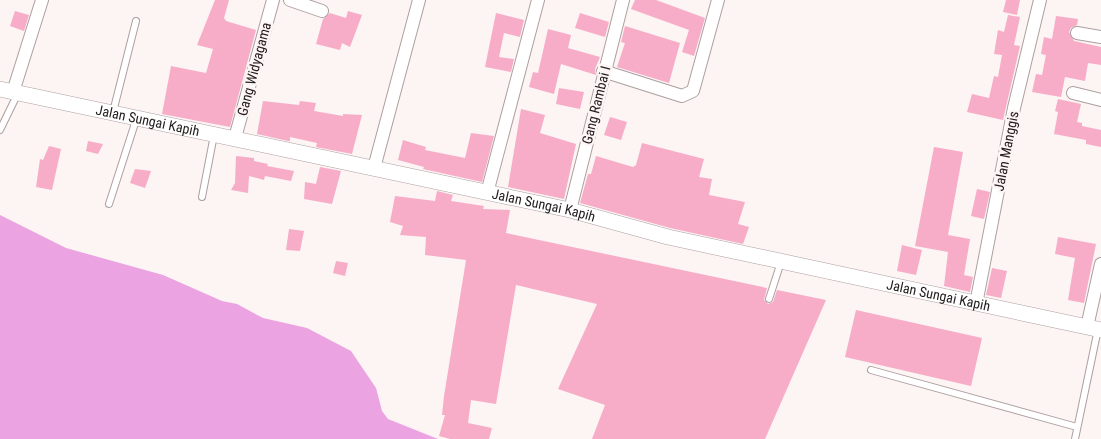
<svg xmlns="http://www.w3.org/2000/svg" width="1101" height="439" viewBox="0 0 1101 439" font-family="'Roboto Condensed',sans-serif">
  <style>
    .water { fill: #eba3e1 }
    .building { fill: #f7adc8 }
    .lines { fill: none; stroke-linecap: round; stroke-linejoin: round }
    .service-casing { stroke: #ad9f9f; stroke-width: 8 }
    .minor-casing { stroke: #ad9f9f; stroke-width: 14 }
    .tertiary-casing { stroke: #ad9f9f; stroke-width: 16 }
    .service { stroke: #fff; stroke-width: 6 }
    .minor { stroke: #fff; stroke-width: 12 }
    .tertiary { stroke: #fff; stroke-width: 15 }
    .labels { text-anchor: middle; stroke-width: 5; stroke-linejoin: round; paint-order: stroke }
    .street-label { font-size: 14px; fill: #252020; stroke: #fdf4f4 }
  </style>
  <rect width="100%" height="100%" fill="#fdf4f4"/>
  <path class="water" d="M 0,215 L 66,248 L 163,275 L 222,301 L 237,304 L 263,318 L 307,328 L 351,351 L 376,388 L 382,411 L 388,419 L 438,439 L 0,439 Z"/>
  <path class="building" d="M 215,0 L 229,0 L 224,18 L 226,21 L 256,30 L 230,127 L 162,114 L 171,66 L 206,73 L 213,49 L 197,45 Z
    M 635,0 L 656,0 L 705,18 L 694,56 L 682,52 L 689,30 L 631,9 Z
    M 1006,0 L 1020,0 L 1017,15 L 1003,12 Z
    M 15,11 L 29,15 L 24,31 L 10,26 Z
    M 348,11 L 362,15 L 350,47 L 342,43 L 340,50 L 316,44 L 323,19 L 330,13 L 346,18 Z
    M 496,13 L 524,20 L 520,37 L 504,33 L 499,57 L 514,59 L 511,72 L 485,67 Z
    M 580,13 L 609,22 L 605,37 L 575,28 Z
    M 1008,15 L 1020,17 L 1014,45 L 1020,46 L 1003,120 L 967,112 L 972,94 L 989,98 L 994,76 L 998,77 L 1002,55 L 994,54 L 998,30 L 1004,32 Z
    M 1056,16 L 1078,19 L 1077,25 L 1071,28 L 1069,32 L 1074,41 L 1101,47 L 1101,65 L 1088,63 L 1085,81 L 1065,77 L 1061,97 L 1032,92 L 1036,74 L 1042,75 L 1046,55 L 1041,54 L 1044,37 L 1052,39 Z
    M 625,26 L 680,43 L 669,83 L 617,67 L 625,43 L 621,42 Z
    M 548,29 L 571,35 L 568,48 L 600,57 L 595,69 L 596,75 L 561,64 L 554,94 L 529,87 L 533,72 L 538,73 Z
    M 559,88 L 584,92 L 580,109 L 556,104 Z
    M 1058,99 L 1081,104 L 1077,122 L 1082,123 L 1082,126 L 1101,130 L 1101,147 L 1086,144 L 1086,140 L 1054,134 L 1058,112 L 1055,111 Z
    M 263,101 L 299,105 L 300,101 L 316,103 L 314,111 L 343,116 L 343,114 L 362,115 L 352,154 L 316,147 L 317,143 L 290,137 L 290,141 L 288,141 L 257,134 Z
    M 521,109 L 545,115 L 540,133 L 576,144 L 564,199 L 508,187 Z
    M 610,117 L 627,122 L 621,140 L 604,135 Z
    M 471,133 L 494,136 L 482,182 L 423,169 L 424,167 L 398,160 L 403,140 L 426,147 L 425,150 L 465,158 Z
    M 88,141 L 103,144 L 98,154 L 86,151 Z
    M 642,143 L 704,159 L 699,177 L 712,179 L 709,195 L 745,202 L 738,224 L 749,227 L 743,244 L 670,228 L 580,203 L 588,174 L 591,174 L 596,156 L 633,167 L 636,165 Z
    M 49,146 L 61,149 L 52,190 L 36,187 L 40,159 L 43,160 Z
    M 934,147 L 963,152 L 948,235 L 970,239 L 964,275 L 973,277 L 970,292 L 944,286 L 948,252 L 915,246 Z
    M 236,156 L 254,158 L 254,161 L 268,164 L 267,166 L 294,171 L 291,181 L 265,176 L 264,180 L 249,176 L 248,193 L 231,190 L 235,183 Z
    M 320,167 L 341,171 L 332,204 L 304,199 L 305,182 L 316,184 Z
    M 135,169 L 151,171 L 145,188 L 130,183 Z
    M 977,189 L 990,192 L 984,219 L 971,216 Z
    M 437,191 L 453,195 L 451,201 L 484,206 L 483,209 L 510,210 L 506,233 L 767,288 L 764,300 L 768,304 L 773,302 L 777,290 L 826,300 L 765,439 L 592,439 L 605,405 L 558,389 L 597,304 L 516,285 L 496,404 L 471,400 L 468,423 L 492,428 L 489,439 L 450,439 L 439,436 L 445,415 L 442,415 L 444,396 L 466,260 L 425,255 L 426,237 L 400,235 L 403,226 L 390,222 L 395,196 L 435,201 Z
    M 289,229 L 304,231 L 300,251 L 286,250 Z
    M 1058,237 L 1096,244 L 1084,303 L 1068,300 L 1075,258 L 1055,254 Z
    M 902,245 L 922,250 L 916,275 L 897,271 Z
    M 336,261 L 348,263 L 345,276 L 333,273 Z
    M 992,268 L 1007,271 L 1001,298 L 986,295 Z
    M 856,310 L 982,338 L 971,386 L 845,357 Z"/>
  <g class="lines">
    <defs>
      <path id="service" d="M 113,112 L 136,21
        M 0,130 L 18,93
        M 202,197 L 214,135
        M 109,204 L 137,117
        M 769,299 L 781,262
        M 871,370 L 1077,427
        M 1075,439 L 1098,329"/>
      <path id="minor" d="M 290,0 L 322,11
        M 1077,33 L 1101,37
        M 603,71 L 682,96 L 693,91 L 718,0
        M 13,92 L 42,0
        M 1073,93 L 1101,100
        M 235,138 L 273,0
        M 374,168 L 419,0
        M 487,193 L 538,0
        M 570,210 L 623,0
        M 976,304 L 1014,108 L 1040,0
        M 1087,327 L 1101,264"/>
      <g id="tertiary">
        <path id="s1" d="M 0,89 L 570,210 L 668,237 L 1101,330"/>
      </g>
    </defs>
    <use href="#service" class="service-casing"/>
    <use href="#minor" class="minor-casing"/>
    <use href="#tertiary" class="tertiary-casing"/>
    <use href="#service" class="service"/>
    <use href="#minor" class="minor"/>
    <use href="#tertiary" class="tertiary"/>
  </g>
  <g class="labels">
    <g class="street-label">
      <text transform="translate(254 69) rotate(-75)" y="5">Gang Widyagama</text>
      <text transform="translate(596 105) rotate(-76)" y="5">Gang Rambai I</text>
      <text dy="5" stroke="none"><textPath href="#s1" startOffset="151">Jalan Sungai Kapih</textPath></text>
      <text transform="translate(1006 151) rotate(-79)" y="5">Jalan Manggis</text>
      <text dy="5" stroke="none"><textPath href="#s1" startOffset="556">Jalan Sungai Kapih</textPath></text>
      <text dy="5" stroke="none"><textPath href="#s1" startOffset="961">Jalan Sungai Kapih</textPath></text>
    </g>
  </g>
</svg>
